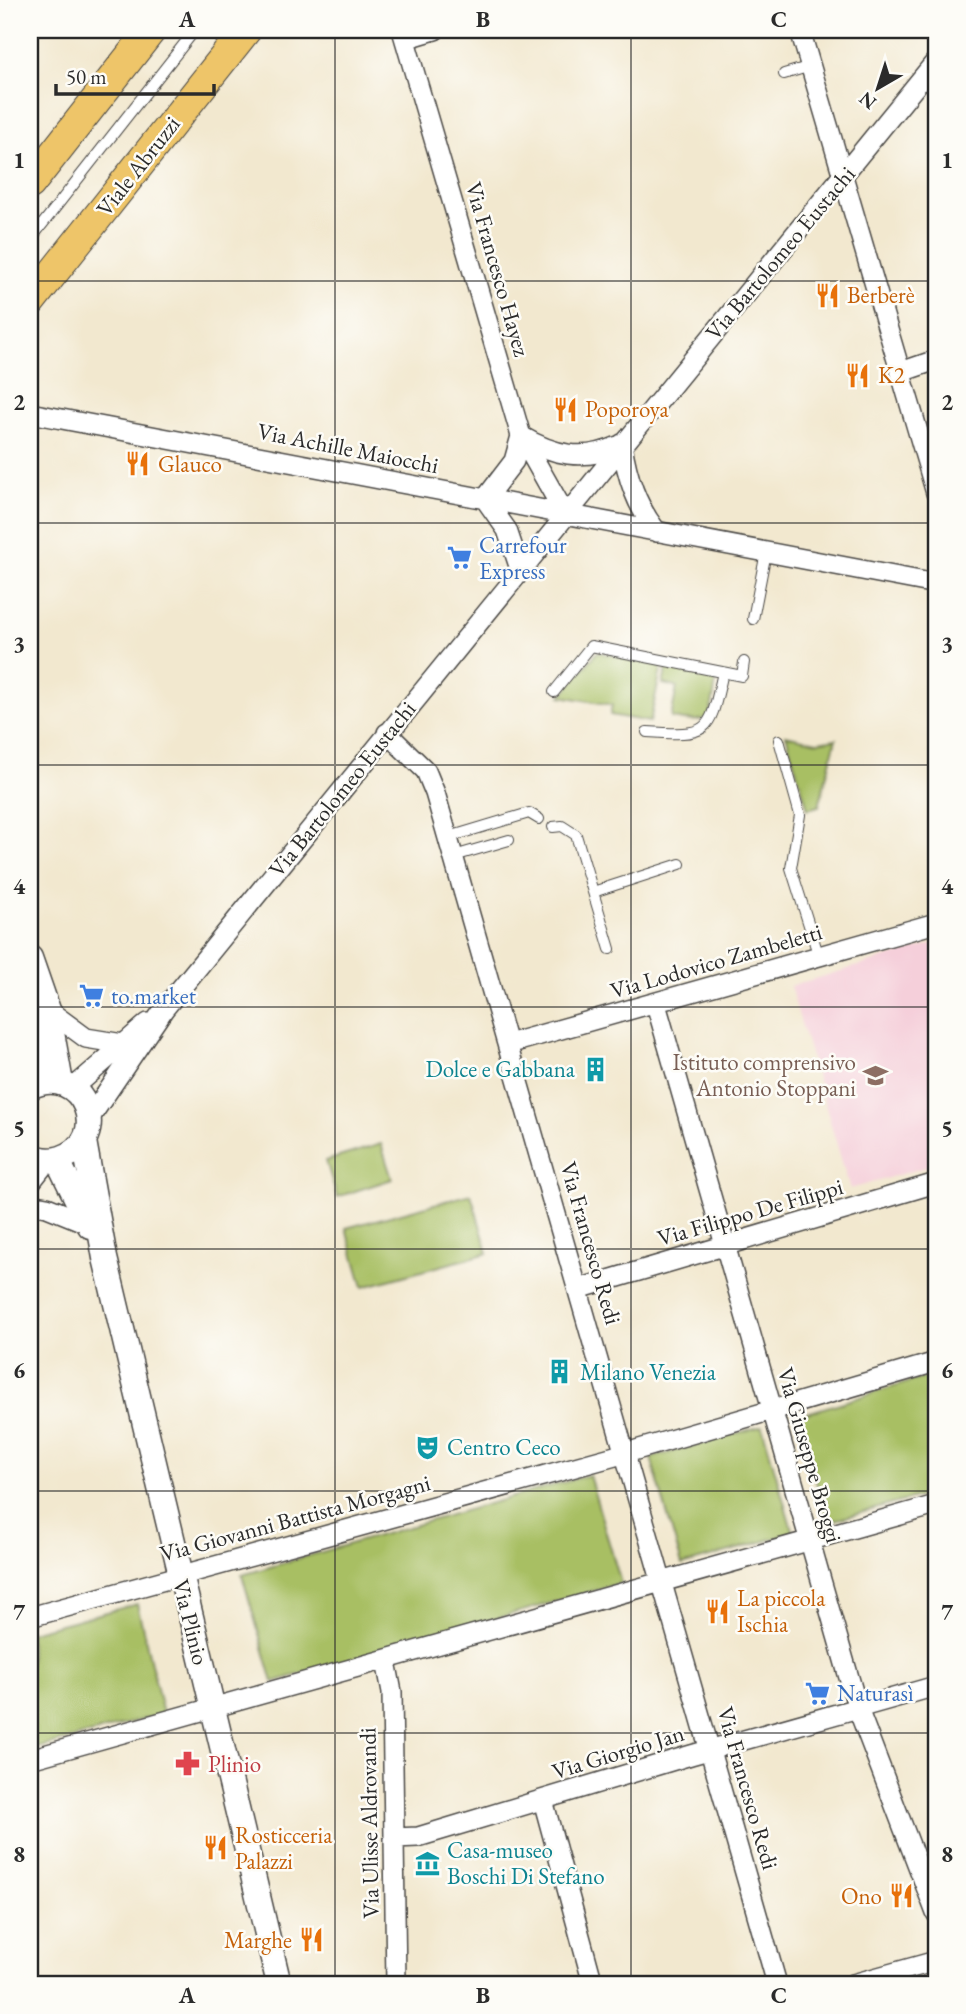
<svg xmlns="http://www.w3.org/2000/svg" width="966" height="2014" viewBox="0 0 966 2014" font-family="'EB Garamond',serif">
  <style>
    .built { fill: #f5cfda }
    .green { fill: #a8bf64; stroke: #6a7548; stroke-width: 2 }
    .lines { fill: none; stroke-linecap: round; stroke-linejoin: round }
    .service-casing { stroke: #494744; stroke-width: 12 }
    .minor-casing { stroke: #494744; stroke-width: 22 }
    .tertiary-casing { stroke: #494744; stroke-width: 27 }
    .primary-casing { stroke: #494744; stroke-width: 32 }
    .service { stroke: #fff; stroke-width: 10 }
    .minor { stroke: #fff; stroke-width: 19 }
    .tertiary { stroke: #fff; stroke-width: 24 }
    .primary { stroke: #eec569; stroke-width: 30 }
    .grid { fill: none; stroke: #2b2b2b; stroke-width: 2; stroke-opacity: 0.55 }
    .labels { text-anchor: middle; stroke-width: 5; stroke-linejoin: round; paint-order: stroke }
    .street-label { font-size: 23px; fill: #2b2b2b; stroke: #fdfcf7 }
    .food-label { font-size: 23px; fill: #c56008; stroke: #fdfcf7; text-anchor: start }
    .shop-label { font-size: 23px; fill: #366cbe; stroke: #fdfcf7; text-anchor: start }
    .education-label { font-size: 23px; fill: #785e54; stroke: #fdfcf7; text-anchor: end }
    .culture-label { font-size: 23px; fill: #0d838f; stroke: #fdfcf7; text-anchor: start }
    .health-label { font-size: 23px; fill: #be3a42; stroke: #fdfcf7; text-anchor: start }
    .neatline { fill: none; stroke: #2b2b2b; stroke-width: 2.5 }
    .grid-label { font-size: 23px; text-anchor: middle; font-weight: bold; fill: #2b2b2b }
  </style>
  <rect width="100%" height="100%" fill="#fdfcf7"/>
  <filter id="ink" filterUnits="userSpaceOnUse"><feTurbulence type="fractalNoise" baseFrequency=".0143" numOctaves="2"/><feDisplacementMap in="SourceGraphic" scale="14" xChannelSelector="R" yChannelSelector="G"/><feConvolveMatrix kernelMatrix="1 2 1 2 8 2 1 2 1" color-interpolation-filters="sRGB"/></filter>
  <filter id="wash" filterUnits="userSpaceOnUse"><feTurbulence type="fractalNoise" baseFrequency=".00686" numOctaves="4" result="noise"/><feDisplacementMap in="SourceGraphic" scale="28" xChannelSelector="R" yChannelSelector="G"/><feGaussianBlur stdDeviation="1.57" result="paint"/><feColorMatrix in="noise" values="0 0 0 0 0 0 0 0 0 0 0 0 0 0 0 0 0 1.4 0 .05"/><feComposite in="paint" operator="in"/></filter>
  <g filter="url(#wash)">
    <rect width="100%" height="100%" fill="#f2e8cf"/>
    <path class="built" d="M 936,943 L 936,1164 L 850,1189 L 790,986 Z"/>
    <path class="green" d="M 597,652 L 662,665 L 650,722 L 610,715 L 612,705 L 561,696 Z
      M 667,666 L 717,676 C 709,716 717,726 671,718 L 677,687 L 663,684 Z
      M 786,735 L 817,742 L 836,739 L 819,806 L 808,809 Z
      M 381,1144 L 392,1179 L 337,1197 L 326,1161 Z
      M 471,1194 L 488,1253 L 363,1287 L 346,1228 Z
      M 936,1374 L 936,1492 L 828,1522 L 797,1416 Z
      M 762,1426 L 793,1533 L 682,1565 L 651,1458 Z
      M 589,1475 L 621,1583 L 273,1682 L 242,1575 Z
      M 137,1604 L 163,1714 L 30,1750 L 30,1632 Z"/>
  </g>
  <g filter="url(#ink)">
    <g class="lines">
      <defs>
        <path id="service" d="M 784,74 L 811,66
          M 30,240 L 195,30
          M 753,619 L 766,552
          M 554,692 L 591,646 L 742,676 L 744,662
          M 647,732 C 711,736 709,734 723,672
          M 779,740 L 800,815 L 791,868 L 819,957
          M 553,827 L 562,826 L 576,835 L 610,949
          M 449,837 L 529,813 L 539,819
          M 454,856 L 509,840
          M 593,892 L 680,864"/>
        <path id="minor" d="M 402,30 L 521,436 L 565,514
          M 800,30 L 936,493
          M 405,39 L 435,30
          M 901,372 L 936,360
          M 30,413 L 936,584
          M 521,436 C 553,455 583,462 618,446
          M 622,444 C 627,477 636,505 657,532
          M 485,499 L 507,530 L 520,569
          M 485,499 L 514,461 L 521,436
          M 387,733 L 426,771 L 435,793 L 777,1984
          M 656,1004 L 858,1709 L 936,1913
          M 48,1010 L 86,1038 L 123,1044
          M 508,1044 L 936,923
          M 72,1089 L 148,1023
          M 89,1119 L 164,1009 L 936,61
          M 30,1183 L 48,1160
          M 30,1204 L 47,1207 L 89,1224
          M 578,1289 L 936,1183
          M 30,1617 L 626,1453 L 936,1362
          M 386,1661 L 392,1692 L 396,1984
          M 30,1759 L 936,1505
          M 543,1800 L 593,1984
          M 394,1838 L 418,1837 L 691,1755 L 936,1686
          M 853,1984 L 936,1961"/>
        <path id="tertiary" d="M 30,958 L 48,1010 L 61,1083
          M 33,1085 L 36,1055 L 35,1000
          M 30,1087 C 84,1061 114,1141 61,1158 C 51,1161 39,1160 30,1154
          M 84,1141 L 105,1258 L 279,1984
          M 57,1159 L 90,1226"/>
        <path id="primary" d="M 30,184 L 151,30
          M 30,302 L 246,30"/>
      </defs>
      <use href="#service" class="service-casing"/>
      <use href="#minor" class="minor-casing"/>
      <use href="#tertiary" class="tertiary-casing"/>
      <use href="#primary" class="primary-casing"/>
      <use href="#service" class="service"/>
      <use href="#minor" class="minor"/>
      <use href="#tertiary" class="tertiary"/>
      <use href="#primary" class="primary"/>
    </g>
  </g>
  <path class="grid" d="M 335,30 L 335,1984M 631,30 L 631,1984M 30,281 L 936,281M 30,523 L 936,523M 30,765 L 936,765M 30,1007 L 936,1007M 30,1249 L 936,1249M 30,1491 L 936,1491M 30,1733 L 936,1733"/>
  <defs>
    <symbol id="restaurant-bare" viewBox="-9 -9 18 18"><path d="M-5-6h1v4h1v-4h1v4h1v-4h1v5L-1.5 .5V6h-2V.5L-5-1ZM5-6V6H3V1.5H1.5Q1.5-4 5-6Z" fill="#e8710a" stroke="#fdfcf7" stroke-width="2.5" paint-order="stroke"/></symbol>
    <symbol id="supermarket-bare" viewBox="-9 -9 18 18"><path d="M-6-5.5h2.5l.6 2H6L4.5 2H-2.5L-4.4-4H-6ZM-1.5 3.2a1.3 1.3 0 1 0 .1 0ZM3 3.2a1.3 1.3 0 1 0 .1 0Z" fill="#3f7fe0" stroke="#fdfcf7" stroke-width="2.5" paint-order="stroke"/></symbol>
    <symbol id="building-bare" viewBox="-9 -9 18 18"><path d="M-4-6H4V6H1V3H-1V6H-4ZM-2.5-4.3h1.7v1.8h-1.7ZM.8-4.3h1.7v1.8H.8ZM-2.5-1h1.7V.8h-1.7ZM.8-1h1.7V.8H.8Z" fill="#0f9aa8" stroke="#fdfcf7" stroke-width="2.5" paint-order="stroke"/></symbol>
    <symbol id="school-bare" viewBox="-9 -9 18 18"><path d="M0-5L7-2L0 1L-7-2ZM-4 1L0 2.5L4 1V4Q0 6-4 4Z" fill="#8d6e63" stroke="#fdfcf7" stroke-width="2.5" paint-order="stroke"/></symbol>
    <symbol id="theatre-bare" viewBox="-9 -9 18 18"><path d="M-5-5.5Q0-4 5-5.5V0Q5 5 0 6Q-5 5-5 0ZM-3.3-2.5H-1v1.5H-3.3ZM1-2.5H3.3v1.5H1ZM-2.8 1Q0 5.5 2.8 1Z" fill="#0f9aa8" stroke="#fdfcf7" stroke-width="2.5" paint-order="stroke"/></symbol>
    <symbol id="pharmacy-bare" viewBox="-9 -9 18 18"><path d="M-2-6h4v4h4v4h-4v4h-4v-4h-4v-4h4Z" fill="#e0444e" stroke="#fdfcf7" stroke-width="2.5" paint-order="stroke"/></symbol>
    <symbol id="museum-bare" viewBox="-9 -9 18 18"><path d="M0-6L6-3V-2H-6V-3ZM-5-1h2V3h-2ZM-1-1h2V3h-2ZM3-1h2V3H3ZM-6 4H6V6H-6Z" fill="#0f9aa8" stroke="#fdfcf7" stroke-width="2.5" paint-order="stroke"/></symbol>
  </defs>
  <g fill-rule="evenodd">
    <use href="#restaurant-bare" x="810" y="278" width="35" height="35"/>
    <use href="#restaurant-bare" x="840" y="358" width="35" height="35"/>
    <use href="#restaurant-bare" x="548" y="392" width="35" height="35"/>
    <use href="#restaurant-bare" x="120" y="446" width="35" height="35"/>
    <use href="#supermarket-bare" x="442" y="540" width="35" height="35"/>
    <use href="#supermarket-bare" x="74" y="978" width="35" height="35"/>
    <use href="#building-bare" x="578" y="1052" width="35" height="35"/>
    <use href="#school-bare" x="858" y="1058" width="35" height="35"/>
    <use href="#building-bare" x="542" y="1354" width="35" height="35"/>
    <use href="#theatre-bare" x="410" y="1430" width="35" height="35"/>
    <use href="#restaurant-bare" x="700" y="1594" width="35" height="35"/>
    <use href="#supermarket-bare" x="800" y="1676" width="35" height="35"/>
    <use href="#pharmacy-bare" x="170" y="1746" width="35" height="35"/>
    <use href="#restaurant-bare" x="198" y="1830" width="35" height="35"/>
    <use href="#museum-bare" x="410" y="1846" width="35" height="35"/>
    <use href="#restaurant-bare" x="884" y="1878" width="35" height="35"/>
    <use href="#restaurant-bare" x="294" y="1922" width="35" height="35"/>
  </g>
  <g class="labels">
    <g class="street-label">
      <text transform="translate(138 166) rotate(-52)" y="8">Viale Abruzzi</text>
      <text transform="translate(780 253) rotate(-50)" y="8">Via Bartolomeo Eustachi</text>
      <text transform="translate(498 269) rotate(74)" y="8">Via Francesco Hayez</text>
      <text transform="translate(348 448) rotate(11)" y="8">Via Achille Maiocchi</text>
      <text transform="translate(342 789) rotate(-51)" y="8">Via Bartolomeo Eustachi</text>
      <text transform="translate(716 961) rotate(-16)" y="8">Via Lodovico Zambeletti</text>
      <text transform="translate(750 1212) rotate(-16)" y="8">Via Filippo De Filippi</text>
      <text transform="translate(591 1243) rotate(74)" y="8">Via Francesco Redi</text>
      <text transform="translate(810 1455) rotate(74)" y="8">Via Giuseppe Broggi</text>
      <text transform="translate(295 1518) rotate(-15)" y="8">Via Giovanni Battista Morgagni</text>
      <text transform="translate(191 1622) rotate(76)" y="8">Via Plinio</text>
      <text transform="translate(618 1752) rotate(-17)" y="8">Via Giorgio Jan</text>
      <text transform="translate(748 1788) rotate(74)" y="8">Via Francesco Redi</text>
      <text transform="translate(369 1823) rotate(-91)" y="8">Via Ulisse Aldrovandi</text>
    </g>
    <g class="food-label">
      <text x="847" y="303">Berberè</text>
      <text x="878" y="383">K2</text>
      <text x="585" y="417">Poporoya</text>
      <text x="158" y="472">Glauco</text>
      <text x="737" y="1606">La piccola<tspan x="737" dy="26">Ischia</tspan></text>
      <text x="235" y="1843">Rosticceria<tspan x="235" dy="26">Palazzi</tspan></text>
      <text x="882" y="1904" text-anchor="end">Ono</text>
      <text x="292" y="1948" text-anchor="end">Marghe</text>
    </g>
    <g class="shop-label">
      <text x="479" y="553">Carrefour<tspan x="479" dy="26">Express</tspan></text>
      <text x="111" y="1004">to.market</text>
      <text x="837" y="1701">Naturasì</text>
    </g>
    <g class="education-label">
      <text x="856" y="1070">Istituto comprensivo<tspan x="856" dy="26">Antonio Stoppani</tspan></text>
    </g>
    <g class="culture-label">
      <text x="575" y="1077" text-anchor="end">Dolce e Gabbana</text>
      <text x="580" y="1380">Milano Venezia</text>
      <text x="447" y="1455">Centro Ceco</text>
      <text x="447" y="1858">Casa-museo<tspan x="447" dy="26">Boschi Di Stefano</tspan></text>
    </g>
    <g class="health-label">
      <text x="208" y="1772">Plinio</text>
    </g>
  </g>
  <rect width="966" height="2014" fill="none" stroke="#fdfcf7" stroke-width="77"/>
  <g transform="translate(878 88) rotate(219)" stroke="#fdfcf7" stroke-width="5" paint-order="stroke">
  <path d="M0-5L12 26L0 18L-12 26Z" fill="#2b2b2b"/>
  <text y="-10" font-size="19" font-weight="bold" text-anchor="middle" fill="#2b2b2b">N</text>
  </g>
  <path d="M56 84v10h158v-10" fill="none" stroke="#2b2b2b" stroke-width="3.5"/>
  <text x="66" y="84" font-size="21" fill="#2b2b2b" stroke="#fdfcf7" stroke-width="5" paint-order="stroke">50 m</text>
  <rect x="38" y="38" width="890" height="1938" class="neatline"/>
  <g class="grid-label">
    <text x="187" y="27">A</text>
    <text x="483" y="27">B</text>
    <text x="779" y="27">C</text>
    <text x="19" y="168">1</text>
    <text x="947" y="168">1</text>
    <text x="19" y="410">2</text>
    <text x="947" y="410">2</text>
    <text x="19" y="652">3</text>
    <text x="947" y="652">3</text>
    <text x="19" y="894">4</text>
    <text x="947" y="894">4</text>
    <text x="19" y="1136">5</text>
    <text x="947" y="1136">5</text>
    <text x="19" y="1378">6</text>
    <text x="947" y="1378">6</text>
    <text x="19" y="1620">7</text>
    <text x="947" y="1620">7</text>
    <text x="19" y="1862">8</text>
    <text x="947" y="1862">8</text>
    <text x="187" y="2003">A</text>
    <text x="483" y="2003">B</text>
    <text x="779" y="2003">C</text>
  </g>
</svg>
